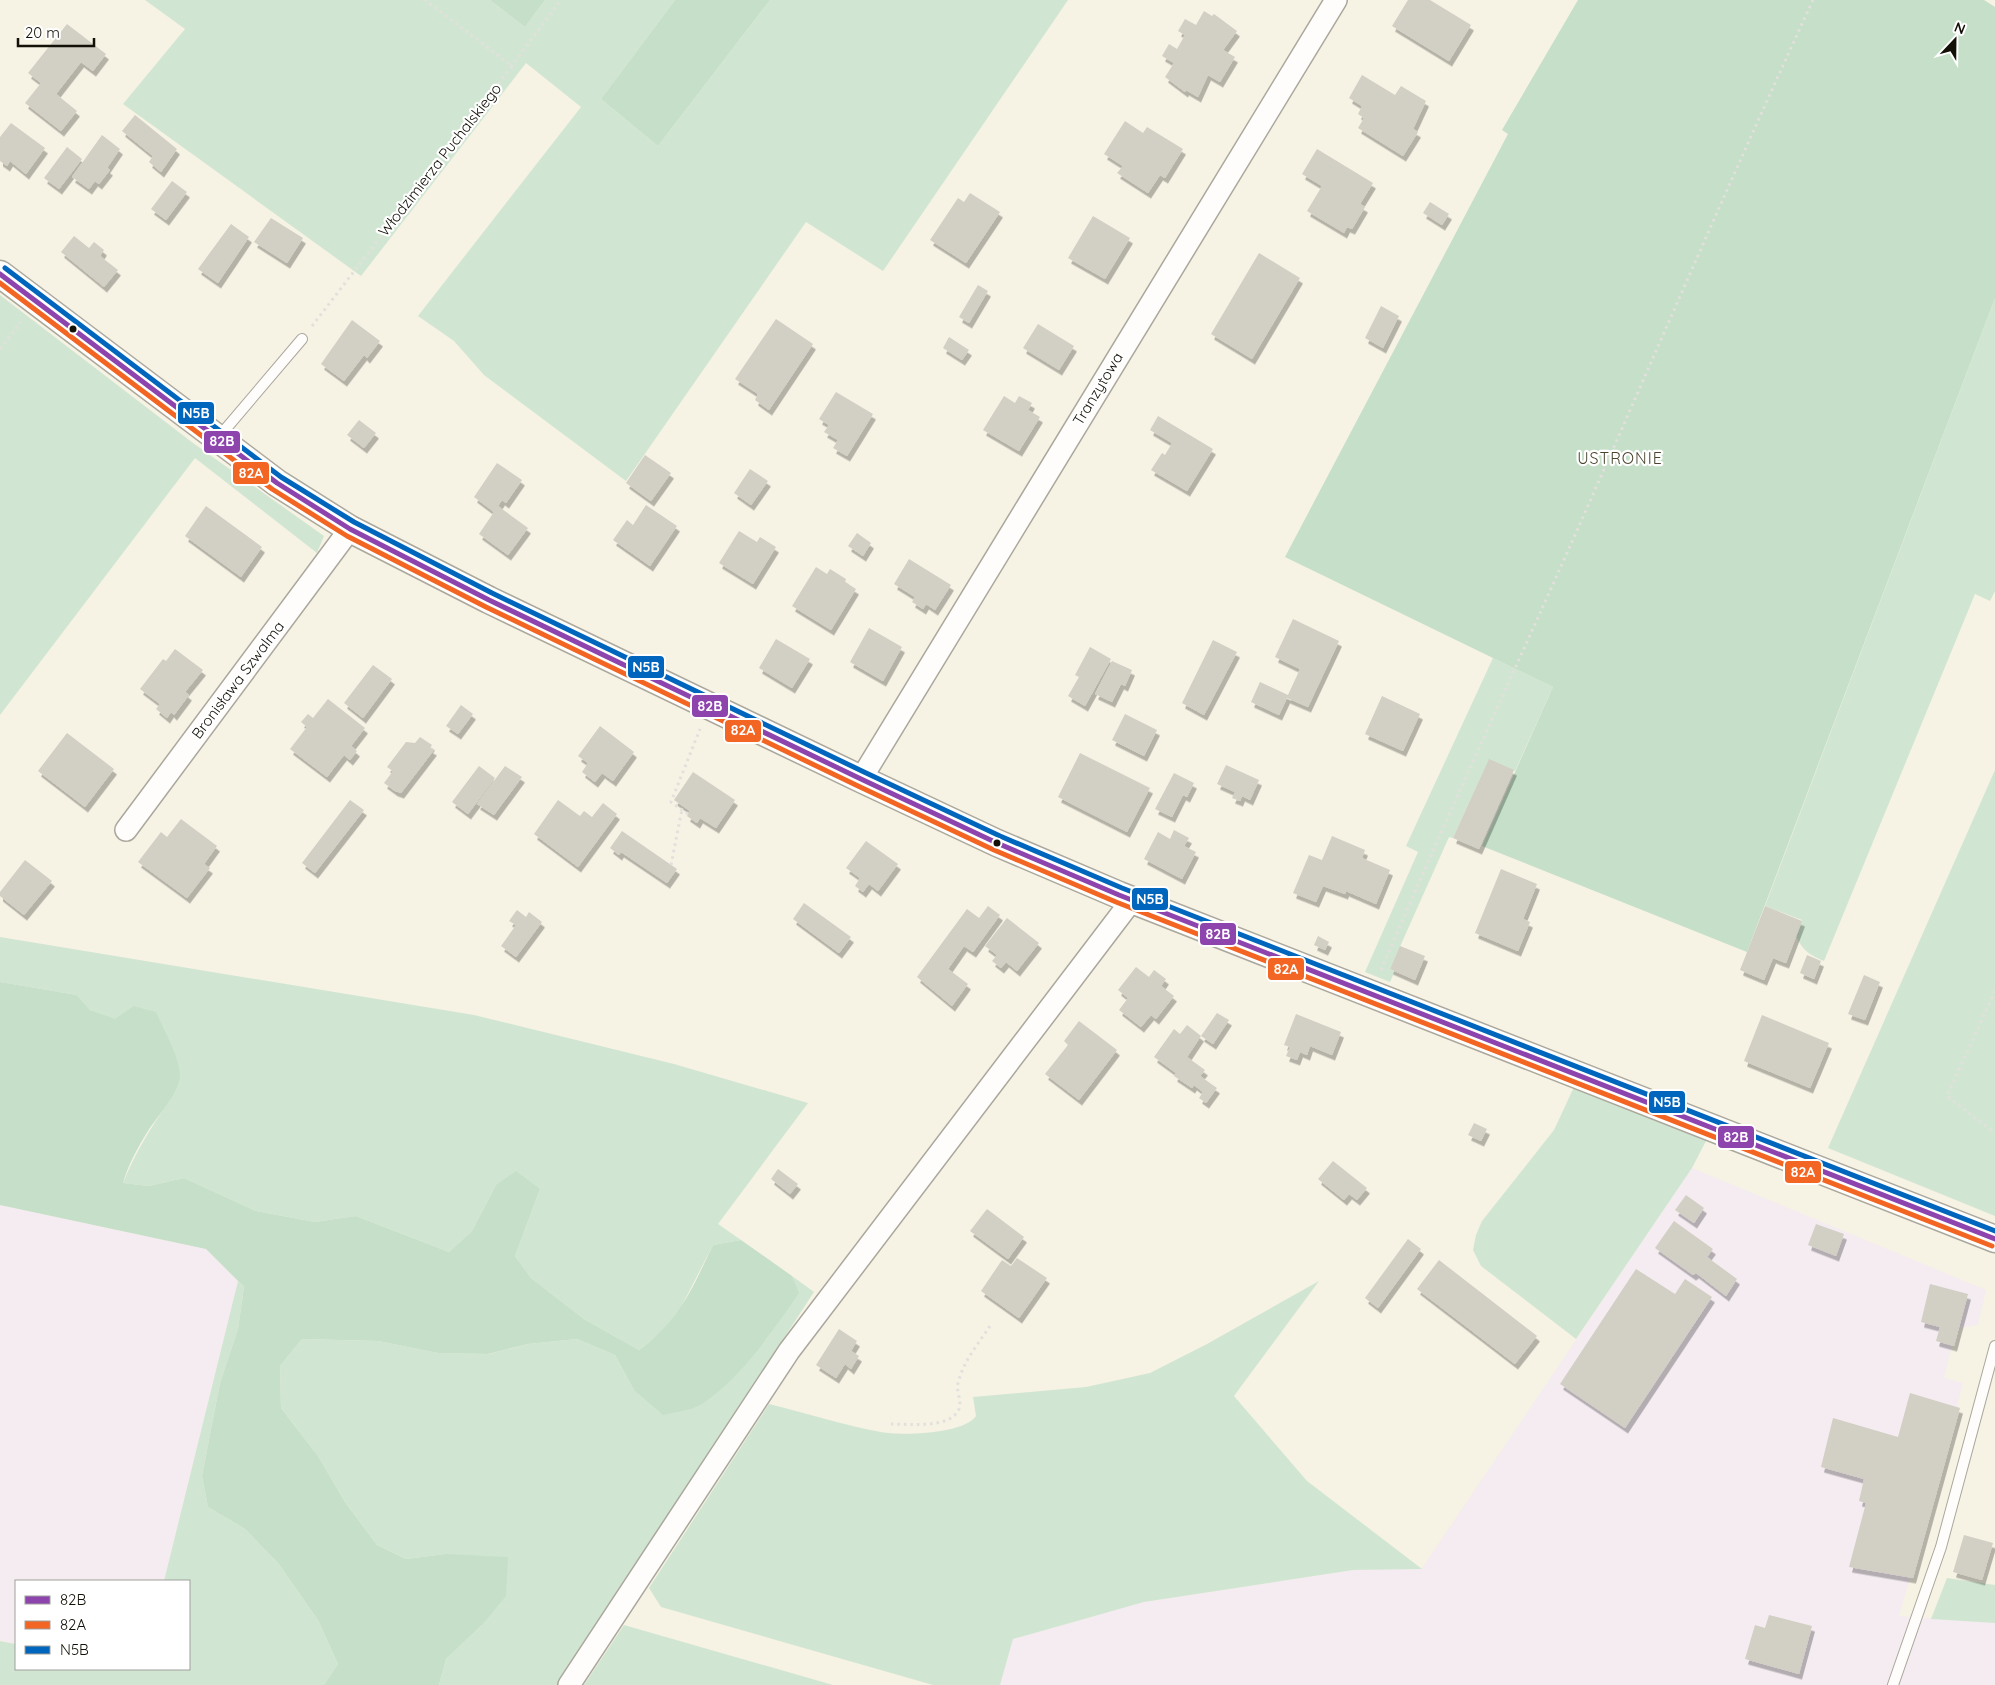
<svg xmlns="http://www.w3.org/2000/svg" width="1995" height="1685" viewBox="0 0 1995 1685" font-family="Quicksand,sans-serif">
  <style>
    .industrial { fill: #f4ecf1 }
    .green { fill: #d1e6d2 }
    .forest { fill: #c5dfc8 }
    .building { fill: #d2cfc4; filter: url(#shadow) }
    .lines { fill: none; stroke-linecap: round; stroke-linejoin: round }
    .service-casing { stroke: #aaa79c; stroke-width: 12 }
    .minor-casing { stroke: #aaa79c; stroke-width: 24 }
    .tertiary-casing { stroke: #aaa79c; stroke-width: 29 }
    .path { stroke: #e2e0dc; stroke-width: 3; stroke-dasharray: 2.5 4; stroke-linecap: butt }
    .service { stroke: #fefdfb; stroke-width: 10 }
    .minor { stroke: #fefdfb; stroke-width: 21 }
    .tertiary { stroke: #fefdfb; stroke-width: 26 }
    .bus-1-casing { stroke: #fff; stroke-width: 9 }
    .bus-2-casing { stroke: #fff; stroke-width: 9 }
    .bus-3-casing { stroke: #fff; stroke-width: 9 }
    .bus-1 { stroke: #8e44ad; stroke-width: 5 }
    .bus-2 { stroke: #f26522; stroke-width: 5 }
    .bus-3 { stroke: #0065bd; stroke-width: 5 }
    .bus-dot { fill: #121007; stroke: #fff; stroke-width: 2 }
    .labels { text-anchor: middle; stroke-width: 4.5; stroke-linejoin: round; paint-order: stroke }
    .street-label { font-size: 15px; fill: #121007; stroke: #fff }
    .neighbourhood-label { font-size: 16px; letter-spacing: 1px; fill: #4a452f; stroke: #fff }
    .line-badge { stroke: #fff; stroke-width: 2 }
    .badge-label { font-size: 14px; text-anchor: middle; font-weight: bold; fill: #fff }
  </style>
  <defs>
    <filter id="shadow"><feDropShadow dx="3" dy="5.5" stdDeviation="0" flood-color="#0004"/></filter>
  </defs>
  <rect width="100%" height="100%" fill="#f6f2e4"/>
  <path class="industrial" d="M 1692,1168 L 1986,1290 L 1978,1325 L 1959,1328 L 1954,1346 L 1952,1345 L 1944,1378 L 1963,1383 L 1957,1406 L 1960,1408 L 1913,1578 L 1910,1578 L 1899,1616 L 1995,1623 L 1995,1685 L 1000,1685 L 1013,1639 L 1144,1602 L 1353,1570 L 1422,1568 Z
    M 0,1205 L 206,1249 L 238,1281 L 164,1581 L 16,1581 L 16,1644 L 0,1640 Z"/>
  <path class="green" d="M 145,0 L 490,0 L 525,27 L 545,0 L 675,0 L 601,99 L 658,146 L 770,0 L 1068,0 L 883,271 L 806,222 L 626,481 L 484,375 L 454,341 L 418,316 L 581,107 L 526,63 L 361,276 L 123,104 L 185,29 Z
    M 0,295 L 193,443 L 324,536 L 317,553 L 195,458 L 0,715 Z
    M 1995,298 L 1995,591 L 1990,601 L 1975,594 L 1824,961 C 1810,955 1803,951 1796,936 L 1802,920 L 1765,906 Z
    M 1493,658 L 1553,687 L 1515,771 L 1489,760 L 1453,838 L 1449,837 L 1390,969 L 1395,971 L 1390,982 L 1365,972 L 1418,852 L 1406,846 Z
    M 1995,770 L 1995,1216 L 1828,1148 Z
    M 0,937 L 474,1015 L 674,1064 L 808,1103 L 718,1224 L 741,1240 L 713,1245 L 676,1317 L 659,1334 L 639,1350 L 584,1319 L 531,1278 L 515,1256 L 540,1189 L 496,1185 L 472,1231 L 449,1252 L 356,1216 L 315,1222 L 256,1211 L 184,1178 L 149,1186 L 123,1183 C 135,1153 151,1127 170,1100 L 133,1006 L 115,1020 L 90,1010 L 77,995 L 0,982 Z
    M 1574,1087 L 1707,1139 L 1692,1168 L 1576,1339 L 1481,1266 L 1473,1250 L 1476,1235 L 1482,1221 L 1554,1130 Z
    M 792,1276 L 814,1292 L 557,1685 L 439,1685 L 446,1659 L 482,1625 L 445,1554 L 406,1559 L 377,1545 L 345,1502 L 318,1456 L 281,1408 L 280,1366 L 302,1339 L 378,1341 L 438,1353 L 489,1354 L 528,1344 L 577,1339 L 615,1355 L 634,1390 L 734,1376 L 768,1337 L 798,1293 Z
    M 238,1281 L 244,1287 L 238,1329 L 220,1383 L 202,1476 L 208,1507 L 245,1529 L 278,1563 L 318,1620 L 338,1664 L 324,1685 L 0,1685 L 0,1641 L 16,1644 L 16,1669 L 189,1669 L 189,1581 L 164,1581 Z
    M 1319,1281 L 1234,1396 L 1307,1481 L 1422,1569 L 1353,1570 L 1144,1602 L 1013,1639 L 1000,1685 L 933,1685 L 661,1607 L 649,1588 L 769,1404 C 806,1413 843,1425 881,1432 C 902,1436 964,1434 976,1416 L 973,1397 L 1086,1387 L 1150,1373 L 1207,1344 Z
    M 1947,1578 L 1995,1585 L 1995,1623 L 1931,1619 Z
    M 624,1625 L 833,1685 L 584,1685 Z"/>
  <path class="forest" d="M 490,0 L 545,0 L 525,27 Z
    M 675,0 L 770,0 L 658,146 L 601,99 Z
    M 1578,0 L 1984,0 L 1995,7 L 1995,298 L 1747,952 L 1482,846 L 1553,687 L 1285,557 L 1508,134 L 1502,130 Z
    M 0,982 L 77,995 L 90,1010 L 115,1019 L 133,1006 L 156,1012 C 164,1031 178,1053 180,1074 C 181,1091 157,1117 148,1131 C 138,1147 128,1165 123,1183 L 149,1186 L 184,1178 L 256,1211 L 315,1222 L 356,1216 L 449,1252 L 472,1231 L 496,1185 L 516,1171 L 540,1189 L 515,1256 L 531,1278 L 584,1319 L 639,1350 C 680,1320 692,1289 713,1245 L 741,1240 L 792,1276 L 799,1293 C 773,1331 739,1381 700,1405 C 690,1411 674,1412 663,1415 L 634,1390 L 615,1355 L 577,1339 L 528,1344 L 488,1354 L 438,1353 L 378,1341 L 302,1339 L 280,1366 L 281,1408 L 318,1456 L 345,1502 L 377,1545 L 406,1559 L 445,1554 L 508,1557 L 506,1596 L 482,1625 L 446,1659 L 439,1685 L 324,1685 L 338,1664 L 318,1620 L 278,1563 L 245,1529 L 208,1507 L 202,1476 L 220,1383 L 238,1329 L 244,1287 L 206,1249 L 0,1205 Z"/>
  <path class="building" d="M 1408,0 L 1430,0 L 1471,25 L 1449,61 L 1392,26 Z
    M 1204,11 L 1212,16 L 1214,14 L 1237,31 L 1223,50 L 1235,57 L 1220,82 L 1208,75 L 1198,97 L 1186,90 L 1185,92 L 1165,77 L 1174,63 L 1162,56 L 1169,44 L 1177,49 L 1185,35 L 1178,31 L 1185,19 L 1196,25 Z
    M 67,24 L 106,54 L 93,71 L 81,62 L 56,94 L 77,111 L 61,131 L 25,103 L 41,83 L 28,73 Z
    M 1362,75 L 1395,95 L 1401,86 L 1426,101 L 1413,129 L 1418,132 L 1403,156 L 1358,128 L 1364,118 L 1358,114 L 1362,106 L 1349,98 Z
    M 135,115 L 177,149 L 161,172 L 149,162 L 153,156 L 122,131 Z
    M 1125,121 L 1143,133 L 1147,127 L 1183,149 L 1165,178 L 1160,175 L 1148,193 L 1117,173 L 1123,166 L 1104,154 Z
    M 11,123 L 45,148 L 26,174 L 10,161 L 7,166 L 0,161 L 0,137 Z
    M 102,135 L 120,149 L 107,168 L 110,170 L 99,184 L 95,181 L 89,189 L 72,177 Z
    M 67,147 L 82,159 L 59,189 L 44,178 Z
    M 1317,149 L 1373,183 L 1360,204 L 1365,207 L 1352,229 L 1347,227 L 1344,233 L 1307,211 L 1322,186 L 1302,174 Z
    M 172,181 L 187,192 L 166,220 L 151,209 Z
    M 970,193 L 1000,212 L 966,263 L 930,240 L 958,198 L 964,202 Z
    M 1430,202 L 1449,214 L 1442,225 L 1423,213 Z
    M 1093,216 L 1130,238 L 1105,279 L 1068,258 Z
    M 271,218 L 303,238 L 287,263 L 254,242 Z
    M 231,224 L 249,237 L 218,283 L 198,269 Z
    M 74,236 L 89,248 L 94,242 L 104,250 L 100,256 L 118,270 L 104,287 L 61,252 Z
    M 1259,253 L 1300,278 L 1252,359 L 1211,334 Z
    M 978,285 L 988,291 L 969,323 L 959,317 Z
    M 1381,306 L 1399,316 L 1383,348 L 1365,338 Z
    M 776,319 L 813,344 L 769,410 L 755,400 L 758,394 L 735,379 Z
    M 352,320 L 380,341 L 367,358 L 364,355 L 344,381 L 321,364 Z
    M 1038,324 L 1074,346 L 1059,370 L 1023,348 Z
    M 949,337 L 969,350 L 962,360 L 943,348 Z
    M 836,392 L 873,414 L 847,456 L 833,448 L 838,440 L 824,432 L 829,425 L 819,419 Z
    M 1004,396 L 1015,403 L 1019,396 L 1032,403 L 1028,410 L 1040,417 L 1019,451 L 983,430 Z
    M 1158,416 L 1213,449 L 1187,491 L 1151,470 L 1162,453 L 1165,455 L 1172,443 L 1150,430 Z
    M 359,420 L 376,433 L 364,448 L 347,435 Z
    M 645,455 L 671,473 L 651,501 L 626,483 Z
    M 497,463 L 522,480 L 506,503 L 502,500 L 498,506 L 528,528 L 508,555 L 479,534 L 494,512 L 474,497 Z
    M 750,469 L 768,481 L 751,505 L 734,493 Z
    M 646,505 L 677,526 L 650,566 L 613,540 L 627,520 L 633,525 Z
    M 206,506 L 262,547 L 241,577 L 185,536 Z
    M 739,531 L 757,542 L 760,537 L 776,547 L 753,584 L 719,563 Z
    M 857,533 L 871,543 L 863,556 L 848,546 Z
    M 909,559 L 951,585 L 935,610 L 926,604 L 923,609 L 912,602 L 915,597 L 894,584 Z
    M 816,567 L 827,574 L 830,569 L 846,579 L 845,582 L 856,589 L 831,630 L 792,606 Z
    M 1293,619 L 1339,641 L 1308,707 L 1287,698 L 1279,715 L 1251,702 L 1260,682 L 1288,695 L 1300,669 L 1275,657 Z
    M 869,628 L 902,647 L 883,681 L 850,662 Z
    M 776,639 L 810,659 L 792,688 L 759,668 Z
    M 1213,640 L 1237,652 L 1204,715 L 1182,703 Z
    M 1090,647 L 1111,659 L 1085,706 L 1068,696 L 1079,677 L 1075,675 Z
    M 175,649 L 203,670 L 185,692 L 189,695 L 174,715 L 171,712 L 167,718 L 156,709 L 160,704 L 140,689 L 163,659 L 166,661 Z
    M 1112,661 L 1132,670 L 1125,686 L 1121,684 L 1112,702 L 1095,694 Z
    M 373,665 L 392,679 L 363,718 L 344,703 Z
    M 1382,696 L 1420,714 L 1403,751 L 1365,734 Z
    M 328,699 L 365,728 L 351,746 L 357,751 L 350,760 L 344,755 L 327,777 L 290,749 L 307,727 L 301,722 L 308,714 L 313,718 Z
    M 461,705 L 473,714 L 458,734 L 446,726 Z
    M 1125,714 L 1157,730 L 1144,756 L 1112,740 Z
    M 600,726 L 634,752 L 613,781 L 602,773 L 595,782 L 582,772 L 588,763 L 578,756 Z
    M 67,733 L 114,769 L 85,807 L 38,771 Z
    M 420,737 L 432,745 L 430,748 L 434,750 L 401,793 L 395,791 L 384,783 L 393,771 L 387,767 L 406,742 L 415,743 Z
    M 1080,753 L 1150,788 L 1127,832 L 1058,797 Z
    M 1489,759 L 1514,770 L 1479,849 L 1453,838 Z
    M 1226,765 L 1259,780 L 1250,800 L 1242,796 L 1240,801 L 1232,798 L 1235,792 L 1217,784 Z
    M 479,766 L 495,778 L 468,814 L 452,802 Z
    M 505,766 L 522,777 L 494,815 L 477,804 Z
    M 693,772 L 735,800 L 716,828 L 700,818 L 697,823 L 687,816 L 690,811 L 674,800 Z
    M 1174,773 L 1194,783 L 1187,797 L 1183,795 L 1172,817 L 1155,809 Z
    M 350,800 L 364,810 L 315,873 L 302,863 Z
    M 558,800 L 580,816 L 584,811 L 592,817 L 603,803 L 617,814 L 578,867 L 534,834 Z
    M 181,819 L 217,846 L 204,864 L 210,868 L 187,898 L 138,862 L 161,832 L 167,837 Z
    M 1174,830 L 1189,838 L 1184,846 L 1196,852 L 1182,879 L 1144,859 L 1158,832 L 1170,839 Z
    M 622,831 L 677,869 L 667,883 L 621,852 L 619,855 L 610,848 Z
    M 1332,836 L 1365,850 L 1362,858 L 1390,870 L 1376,904 L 1346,891 L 1345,894 L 1323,886 L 1316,902 L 1293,893 L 1309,855 L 1322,860 Z
    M 866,841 L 898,864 L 878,891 L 869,884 L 863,892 L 855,886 L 860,878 L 846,868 Z
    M 25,860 L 52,881 L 24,915 L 0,896 L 0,892 Z
    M 1501,869 L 1537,884 L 1523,919 L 1530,922 L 1518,951 L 1475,933 Z
    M 804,903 L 851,937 L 839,953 L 793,919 Z
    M 988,906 L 1000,915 L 973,952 L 964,946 L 948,969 L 968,984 L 952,1006 L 917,977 L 967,909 L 979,918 Z
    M 1765,906 L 1802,921 L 1786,963 L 1773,958 L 1764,980 L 1740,970 Z
    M 517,910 L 526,917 L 529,912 L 542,922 L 516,957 L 501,946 L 516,925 L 509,921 Z
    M 1007,918 L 1039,943 L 1017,971 L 1006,962 L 1001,968 L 992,961 L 997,955 L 985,946 Z
    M 1318,936 L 1329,942 L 1325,950 L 1314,945 Z
    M 1400,946 L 1425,956 L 1415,980 L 1390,969 Z
    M 1807,955 L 1821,961 L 1814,979 L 1800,973 Z
    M 1136,967 L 1149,977 L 1154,970 L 1166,979 L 1161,986 L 1174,996 L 1156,1019 L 1151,1015 L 1141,1027 L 1119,1010 L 1128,998 L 1118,990 Z
    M 1864,975 L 1880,982 L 1865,1020 L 1848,1014 Z
    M 1217,1013 L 1229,1020 L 1213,1044 L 1201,1036 L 1187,1057 L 1205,1070 L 1200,1076 L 1217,1088 L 1206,1103 L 1199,1098 L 1203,1092 L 1194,1085 L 1192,1088 L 1174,1076 L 1176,1073 L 1154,1057 L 1174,1029 L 1180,1034 L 1187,1025 L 1201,1036 Z
    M 1296,1014 L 1341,1032 L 1332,1055 L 1310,1046 L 1307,1055 L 1300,1052 L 1297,1060 L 1286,1056 L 1290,1047 L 1284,1045 Z
    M 1762,1015 L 1829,1043 L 1810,1088 L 1744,1061 Z
    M 1079,1021 L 1117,1050 L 1079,1100 L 1045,1074 L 1068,1045 L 1064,1041 Z
    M 1474,1123 L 1487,1129 L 1481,1141 L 1468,1135 Z
    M 1333,1161 L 1367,1188 L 1357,1200 L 1349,1194 L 1344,1200 L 1318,1179 Z
    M 778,1169 L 798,1184 L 790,1194 L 771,1179 Z
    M 1686,1195 L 1704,1208 L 1694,1223 L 1675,1210 Z
    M 987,1209 L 1024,1237 L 1008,1259 L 970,1231 Z
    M 1674,1221 L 1713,1249 L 1707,1257 L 1737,1279 L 1726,1296 L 1696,1273 L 1693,1275 L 1655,1248 Z
    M 1816,1224 L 1844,1234 L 1836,1256 L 1808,1245 Z
    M 1408,1239 L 1421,1249 L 1378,1308 L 1365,1298 Z
    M 1017,1258 L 1047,1278 L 1019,1318 L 981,1291 L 1002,1260 L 1011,1266 Z
    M 1439,1260 L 1537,1336 L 1515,1364 L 1417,1289 Z
    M 1636,1269 L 1675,1294 L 1685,1279 L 1712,1297 L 1625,1428 L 1560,1384 Z
    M 1930,1284 L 1968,1294 L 1954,1346 L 1936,1341 L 1940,1327 L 1921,1322 Z
    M 839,1329 L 857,1341 L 851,1351 L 859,1356 L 851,1369 L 845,1364 L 836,1378 L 816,1365 Z
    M 1910,1393 L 1960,1408 L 1913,1578 L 1849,1567 L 1866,1503 L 1859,1501 L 1864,1479 L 1821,1467 L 1833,1418 L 1898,1437 Z
    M 1964,1535 L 1993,1543 L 1982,1580 L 1953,1572 Z
    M 1769,1615 L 1812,1626 L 1799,1674 L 1745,1659 L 1755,1625 L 1765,1628 Z"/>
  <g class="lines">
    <defs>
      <path id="service" d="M 218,438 L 302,339
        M 1893,1685 L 1941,1547 L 1995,1346"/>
      <path id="minor" d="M 861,779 L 1336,0
        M 126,830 L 350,529
        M 569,1685 L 789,1351 L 1132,900"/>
      <path id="tertiary" d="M 0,274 L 277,483 L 350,529 L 489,600 L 861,779 L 997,843 L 1119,895 L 1995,1239"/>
    </defs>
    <use href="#service" class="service-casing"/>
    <use href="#minor" class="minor-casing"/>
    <use href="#tertiary" class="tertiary-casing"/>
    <path class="path" d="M 511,67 L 561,0
      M 312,326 L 512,66 L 425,0
      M 0,349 L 21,322
      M 688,814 L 671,802 L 700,729
      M 671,865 L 682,809
      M 1381,970 C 1446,818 1516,668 1583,517 C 1659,345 1734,171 1813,0
      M 1995,991 L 1947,1096 L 1995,1133
      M 891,1424 C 909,1424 951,1429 959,1409 C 962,1400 956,1392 958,1383 C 963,1362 978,1344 990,1326"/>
    <use href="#service" class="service"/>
    <use href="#minor" class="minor"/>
    <use href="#tertiary" class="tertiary"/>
    <defs>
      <path id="bus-1" d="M 0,274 L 277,483 L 350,529 L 489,600 L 861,779 L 997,843 L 1119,895 L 1995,1239"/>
      <path id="bus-2" d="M 0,283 L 272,489 L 347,536 L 486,607 L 858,786 L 994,850 L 1116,902 L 1992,1246"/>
      <path id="bus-3" d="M 5,268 L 281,477 L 354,522 L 492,593 L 864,772 L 1000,836 L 1122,888 L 1995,1231"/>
    </defs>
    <use href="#bus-1" class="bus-1-casing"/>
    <use href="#bus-2" class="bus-2-casing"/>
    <use href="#bus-3" class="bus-3-casing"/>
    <use href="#bus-1" class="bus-1"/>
    <use href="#bus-2" class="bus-2"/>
    <use href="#bus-3" class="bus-3"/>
  </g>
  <g class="bus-dot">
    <circle cx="73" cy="329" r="4.5"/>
    <circle cx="997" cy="843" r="4.5"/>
  </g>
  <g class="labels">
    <g class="street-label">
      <text transform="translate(440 160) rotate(-52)" y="5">Włodzimierza Puchalskiego</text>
      <text transform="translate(1098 389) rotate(-59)" y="5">Tranzytowa</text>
      <text transform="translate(238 680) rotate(-53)" y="5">Bronisława Szwalma</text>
    </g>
    <g class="neighbourhood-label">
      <text x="1620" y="464">USTRONIE</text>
    </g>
  </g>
  <g class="line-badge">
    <rect x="177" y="401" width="38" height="24" rx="5" fill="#0065bd"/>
    <rect x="203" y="430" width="38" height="24" rx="5" fill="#8e44ad"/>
    <rect x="232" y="461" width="38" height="24" rx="5" fill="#f26522"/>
    <rect x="627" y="655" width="38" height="24" rx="5" fill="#0065bd"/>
    <rect x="691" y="694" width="38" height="24" rx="5" fill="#8e44ad"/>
    <rect x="724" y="719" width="38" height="24" rx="5" fill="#f26522"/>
    <rect x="1131" y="887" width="38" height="24" rx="5" fill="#0065bd"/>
    <rect x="1199" y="922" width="38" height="24" rx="5" fill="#8e44ad"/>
    <rect x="1267" y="957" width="38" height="24" rx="5" fill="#f26522"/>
    <rect x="1648" y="1090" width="38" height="24" rx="5" fill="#0065bd"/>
    <rect x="1717" y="1125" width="38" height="24" rx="5" fill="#8e44ad"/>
    <rect x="1784" y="1160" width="38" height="24" rx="5" fill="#f26522"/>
  </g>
  <g class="badge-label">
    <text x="196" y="418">N5B</text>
    <text x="222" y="446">82B</text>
    <text x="251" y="478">82A</text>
    <text x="646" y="672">N5B</text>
    <text x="710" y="711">82B</text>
    <text x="743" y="735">82A</text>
    <text x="1150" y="904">N5B</text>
    <text x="1218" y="939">82B</text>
    <text x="1286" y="974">82A</text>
    <text x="1667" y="1107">N5B</text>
    <text x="1736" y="1142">82B</text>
    <text x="1803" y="1177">82A</text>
  </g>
  <rect x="15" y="1580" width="175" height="90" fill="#ffffff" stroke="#a09f9c"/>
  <rect x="25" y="1596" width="25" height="8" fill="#8e44ad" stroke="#a09f9c"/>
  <text x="60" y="1605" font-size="15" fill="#121007">82B</text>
  <rect x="25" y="1621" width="25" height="8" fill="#f26522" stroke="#a09f9c"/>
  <text x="60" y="1630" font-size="15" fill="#121007">82A</text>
  <rect x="25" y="1646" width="25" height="8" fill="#0065bd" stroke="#a09f9c"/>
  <text x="60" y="1655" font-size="15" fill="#121007">N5B</text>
  <g transform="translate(1955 40) rotate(22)" stroke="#ffffff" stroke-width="4" paint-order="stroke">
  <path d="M0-4L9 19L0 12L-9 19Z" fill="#121007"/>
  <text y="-8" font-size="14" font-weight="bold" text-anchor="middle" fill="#121007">N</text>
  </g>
  <path d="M18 38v8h76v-8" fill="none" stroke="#121007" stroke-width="2.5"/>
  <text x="25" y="38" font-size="15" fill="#121007" stroke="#ffffff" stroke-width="4" paint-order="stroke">20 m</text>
</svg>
